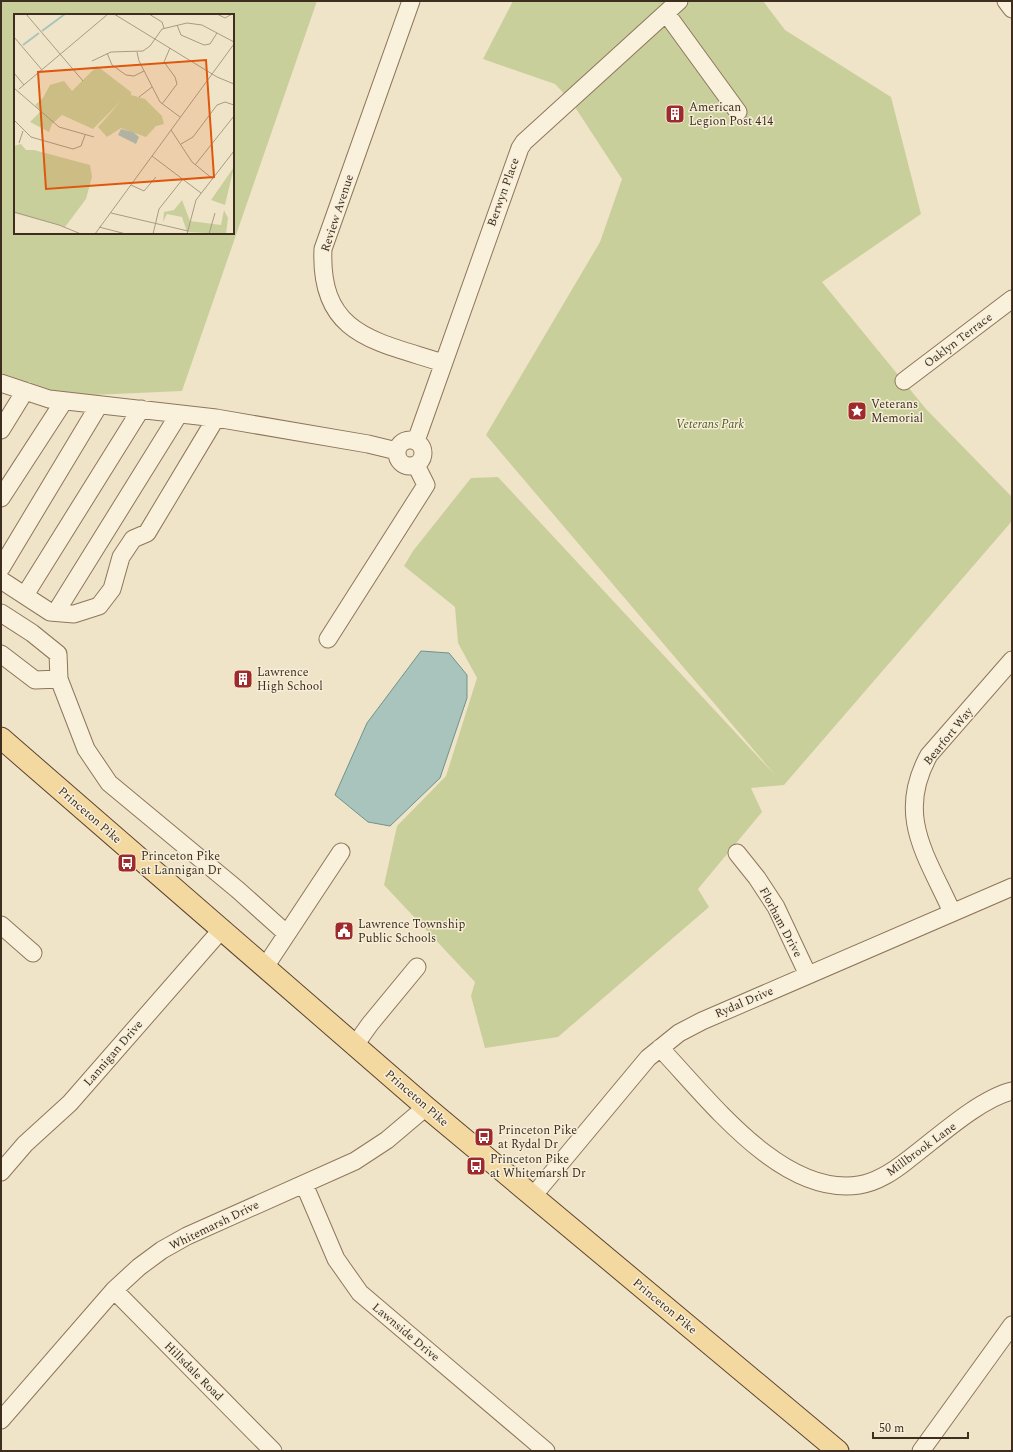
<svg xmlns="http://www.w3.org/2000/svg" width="1013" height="1452" viewBox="0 0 1013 1452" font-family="Spectral,serif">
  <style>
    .green { fill: #c9cf9b; fill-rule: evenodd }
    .water { fill: #a9c4bc; stroke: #6f938a }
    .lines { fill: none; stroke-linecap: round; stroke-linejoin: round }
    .minor-casing { stroke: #8d765c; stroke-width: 19 }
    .major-casing { stroke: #5b4430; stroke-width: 23 }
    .minor { stroke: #faf1dc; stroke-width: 17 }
    .major { stroke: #f3d9a0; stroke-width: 21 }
    .labels { text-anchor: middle; stroke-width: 3; stroke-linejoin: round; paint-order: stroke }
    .poi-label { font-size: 12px; fill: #3d2e20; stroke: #f7eed8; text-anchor: start }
    .street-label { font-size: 12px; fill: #3d2e20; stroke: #f7eed8 }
    .park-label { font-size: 12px; font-style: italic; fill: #4d5a26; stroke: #f7eed8 }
    .inset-river { fill: none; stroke: #a9c4bc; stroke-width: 2 }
    .inset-road { fill: none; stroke: #a89b85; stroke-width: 1 }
    .view { fill: #df570d; fill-opacity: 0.15; stroke: #df570d; stroke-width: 2 }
    .inset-edge { fill: none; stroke: #3d2e20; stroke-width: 2 }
  </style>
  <rect width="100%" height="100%" fill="#f0e4c8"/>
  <path class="green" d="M 1,1 L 317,1 L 182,391 L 70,396 L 1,373 ZM 15,15 L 233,15 L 233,233 L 15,233 Z
    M 513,1 L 763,1 L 785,30 L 891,97 L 921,214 L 822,282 L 926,409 L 1012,497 L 1012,521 L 784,785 L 751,788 L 762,812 L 698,889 L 709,907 L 558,1037 L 485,1048 L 471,996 L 475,982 L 384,885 L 397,826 L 446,776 L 477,678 L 458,643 L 455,607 L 404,566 L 413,551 L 471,478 L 498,477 L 775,775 L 486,435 L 600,242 L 622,179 L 571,101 L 555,84 L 483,59 Z"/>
  <path class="water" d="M 421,651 L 449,653 L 467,675 L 467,698 L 440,778 L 390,826 L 368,822 L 335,795 L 367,723 Z"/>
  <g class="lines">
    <defs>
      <path id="minor" d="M 411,1 L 323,249 C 319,336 376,341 443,363
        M 1006,1 L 1012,9
        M 666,13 L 738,112
        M 904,381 L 1012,299
        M 1,383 L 49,399 L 216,418 L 368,444 L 397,451
        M 1,430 L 25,391
        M397 453a13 13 0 1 1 26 0a13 13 0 1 1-26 0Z
        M 416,441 L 520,148 L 524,142 L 679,1
        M 1,498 L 64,401
        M 1,568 L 99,405
        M 1,580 L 50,612 L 74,614 L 99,606 L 112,589 L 121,557 L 133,539 L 147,533 L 216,418
        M 25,595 L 141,409
        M 56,612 L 179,414
        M 1,613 L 32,633 L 58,654 L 59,679 L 86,749 L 109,783 L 238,890 L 287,934
        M 328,639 L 426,485 L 416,465
        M 1,654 L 35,680 L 59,679
        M 737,853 L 757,878 L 776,907 L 808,975
        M 952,912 C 927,856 895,816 929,755 L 1012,660
        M 1,925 L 33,953
        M 265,967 L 341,852
        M 355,1045 L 370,1024 L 417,967
        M 660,1048 C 708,1098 781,1197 859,1185 C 878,1182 894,1171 909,1159 C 937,1138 979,1099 1012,1091
        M 1,1172 L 25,1144 L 70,1103 L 222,929
        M 304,1184 L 336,1259 L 360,1293 L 546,1451
        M 533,1196 L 648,1058 L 679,1033 L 702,1021 L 1012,887
        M 114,1290 L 273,1451
        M 1,1420 L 114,1290 L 139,1267 L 162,1250 L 187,1236 L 355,1161 L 387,1140 L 426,1107
        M 921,1451 L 1012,1325"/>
      <path id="major" d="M 1,738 L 426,1107 L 838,1451"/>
    </defs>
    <use href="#minor" class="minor-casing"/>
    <use href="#major" class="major-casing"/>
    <use href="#minor" class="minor"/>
    <use href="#major" class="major"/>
  </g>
  <defs>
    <symbol id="building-square" viewBox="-11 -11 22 22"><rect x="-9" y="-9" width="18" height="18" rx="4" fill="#9e2a2b" stroke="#f7eed8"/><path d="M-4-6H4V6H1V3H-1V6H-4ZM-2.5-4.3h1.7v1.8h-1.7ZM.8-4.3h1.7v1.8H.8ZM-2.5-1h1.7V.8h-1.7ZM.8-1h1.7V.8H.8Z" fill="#fff"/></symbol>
    <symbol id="sight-square" viewBox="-11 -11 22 22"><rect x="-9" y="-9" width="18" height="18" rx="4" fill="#9e2a2b" stroke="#f7eed8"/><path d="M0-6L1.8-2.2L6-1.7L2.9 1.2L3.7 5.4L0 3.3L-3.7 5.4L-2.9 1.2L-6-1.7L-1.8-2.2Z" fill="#fff"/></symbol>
    <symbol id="bus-square" viewBox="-11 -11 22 22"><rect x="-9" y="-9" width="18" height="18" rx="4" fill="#9e2a2b" stroke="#f7eed8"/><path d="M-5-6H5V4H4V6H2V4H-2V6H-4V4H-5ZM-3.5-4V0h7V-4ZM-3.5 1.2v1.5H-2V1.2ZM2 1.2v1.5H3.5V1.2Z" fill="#fff"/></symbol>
    <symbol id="civic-square" viewBox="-11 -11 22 22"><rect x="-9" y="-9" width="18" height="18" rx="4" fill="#9e2a2b" stroke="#f7eed8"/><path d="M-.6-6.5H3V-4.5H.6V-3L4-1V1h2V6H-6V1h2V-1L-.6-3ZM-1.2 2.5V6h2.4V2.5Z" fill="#fff"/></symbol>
  </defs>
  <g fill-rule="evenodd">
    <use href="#building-square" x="664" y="103" width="22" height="22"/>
    <use href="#sight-square" x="846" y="400" width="22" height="22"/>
    <use href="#building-square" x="232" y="668" width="22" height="22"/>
    <use href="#bus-square" x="116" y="852" width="22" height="22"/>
    <use href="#civic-square" x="333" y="920" width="22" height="22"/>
    <use href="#bus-square" x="473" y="1126" width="22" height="22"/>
    <use href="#bus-square" x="465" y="1155" width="22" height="22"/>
  </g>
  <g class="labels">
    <g class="poi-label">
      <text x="689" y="111">American<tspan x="689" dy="14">Legion Post 414</tspan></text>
      <text x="871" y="408">Veterans<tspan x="871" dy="14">Memorial</tspan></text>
      <text x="257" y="676">Lawrence<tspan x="257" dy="14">High School</tspan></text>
      <text x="141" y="860">Princeton Pike<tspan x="141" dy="14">at Lannigan Dr</tspan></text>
      <text x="358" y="928">Lawrence Township<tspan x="358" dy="14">Public Schools</tspan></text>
      <text x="498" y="1134">Princeton Pike<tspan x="498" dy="14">at Rydal Dr</tspan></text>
      <text x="490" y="1163">Princeton Pike<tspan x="490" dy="14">at Whitemarsh Dr</tspan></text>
    </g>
    <g class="street-label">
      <text transform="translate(503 192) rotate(-70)" y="4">Berwyn Place</text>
      <text transform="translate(337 213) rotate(-72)" y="4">Review Avenue</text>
      <text transform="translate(958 340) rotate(-37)" y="4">Oaklyn Terrace</text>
      <text transform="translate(948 736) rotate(-51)" y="4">Bearfort Way</text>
      <text transform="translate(90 815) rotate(41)" y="4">Princeton Pike</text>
      <text transform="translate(781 922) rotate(62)" y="4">Florham Drive</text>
      <text transform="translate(744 1002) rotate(-23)" y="4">Rydal Drive</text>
      <text transform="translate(113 1053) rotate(-49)" y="4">Lannigan Drive</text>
      <text transform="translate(417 1098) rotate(41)" y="4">Princeton Pike</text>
      <text transform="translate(921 1149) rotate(-36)" y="4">Millbrook Lane</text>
      <text transform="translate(214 1225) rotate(-26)" y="4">Whitemarsh Drive</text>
      <text transform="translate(665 1306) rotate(40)" y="4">Princeton Pike</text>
      <text transform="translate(406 1332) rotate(40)" y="4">Lawnside Drive</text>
      <text transform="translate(194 1371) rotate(45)" y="4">Hillsdale Road</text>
    </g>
    <g class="park-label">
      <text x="710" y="428">Veterans Park</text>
    </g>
  </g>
  <g transform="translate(14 14)">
    <rect width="220" height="220" fill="#f0e4c8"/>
    <path d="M 83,52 L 117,78 L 117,81 L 131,85 L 148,102 L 150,110 L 142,112 L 132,123 L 107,114 L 93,123 L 84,113 L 107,87 L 79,115 L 48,101 L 38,110 L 35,118 L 16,108 L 27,97 L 21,91 L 29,84 L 36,71 L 50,67 L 58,77 ZM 7,130 L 12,136 L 20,136 L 76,151 L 78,163 L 72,185 L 51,213 L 0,199 L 0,132 ZM 220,153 L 211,191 L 197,186 ZM 168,186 L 176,207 L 207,211 L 210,196 L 214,204 L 212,220 L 173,218 L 168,203 L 153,200 L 149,208 L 150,198 L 160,196 Z" fill="#c9cf9b"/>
    <path d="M 107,115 L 119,118 L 125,123 L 122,130 L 104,121 Z" fill="#a9c4bc"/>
    <path class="inset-river" d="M 28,17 L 51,0M 9,31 L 25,19"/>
    <path class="inset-road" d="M 12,0 L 69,67M 100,0 L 203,63 L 220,70M 135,0 L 148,8 L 150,14M 203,0 L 211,4 L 218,0M 163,11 L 167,21 L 190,31 L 196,30 L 203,19M 0,23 L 28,56M 123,38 L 125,47 L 146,88 L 166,103M 93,39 L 98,51 L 112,61 L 120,62 L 130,57M 78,47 L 97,38 L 129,37 L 136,32 L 148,15 L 173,9 L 188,11 L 220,28M 0,59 L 10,71M 0,74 L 45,113 L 80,123M 5,75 L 94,0M 125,83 L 138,73M 148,90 L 163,70 L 161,63 L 150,48 L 156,34M 0,106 L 17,123 L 59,135 L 67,132 L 71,121M 157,116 L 178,148 L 199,165M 5,129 L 9,117M 167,130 L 179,123 L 203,91 L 211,88 L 220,91M 138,142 L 187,179M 181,151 L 220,102M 117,171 L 130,177 L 142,163M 0,198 L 45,211 L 67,220M 97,199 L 174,217M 85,213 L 112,220M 81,220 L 220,30M 139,220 L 145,195 L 168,166M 173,220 L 182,186 L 220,137M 195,220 L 201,199"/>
    <path class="view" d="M 192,46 L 200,163 L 32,175 L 24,58 Z"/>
    <rect width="220" height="220" class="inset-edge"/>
  </g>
  <rect width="1013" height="1452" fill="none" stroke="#3d2e20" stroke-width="4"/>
  <path d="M873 1432v6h95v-6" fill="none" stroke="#3d2e20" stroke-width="2"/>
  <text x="879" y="1432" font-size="12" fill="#3d2e20" stroke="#f7eed8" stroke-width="3" paint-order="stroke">50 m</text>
</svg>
